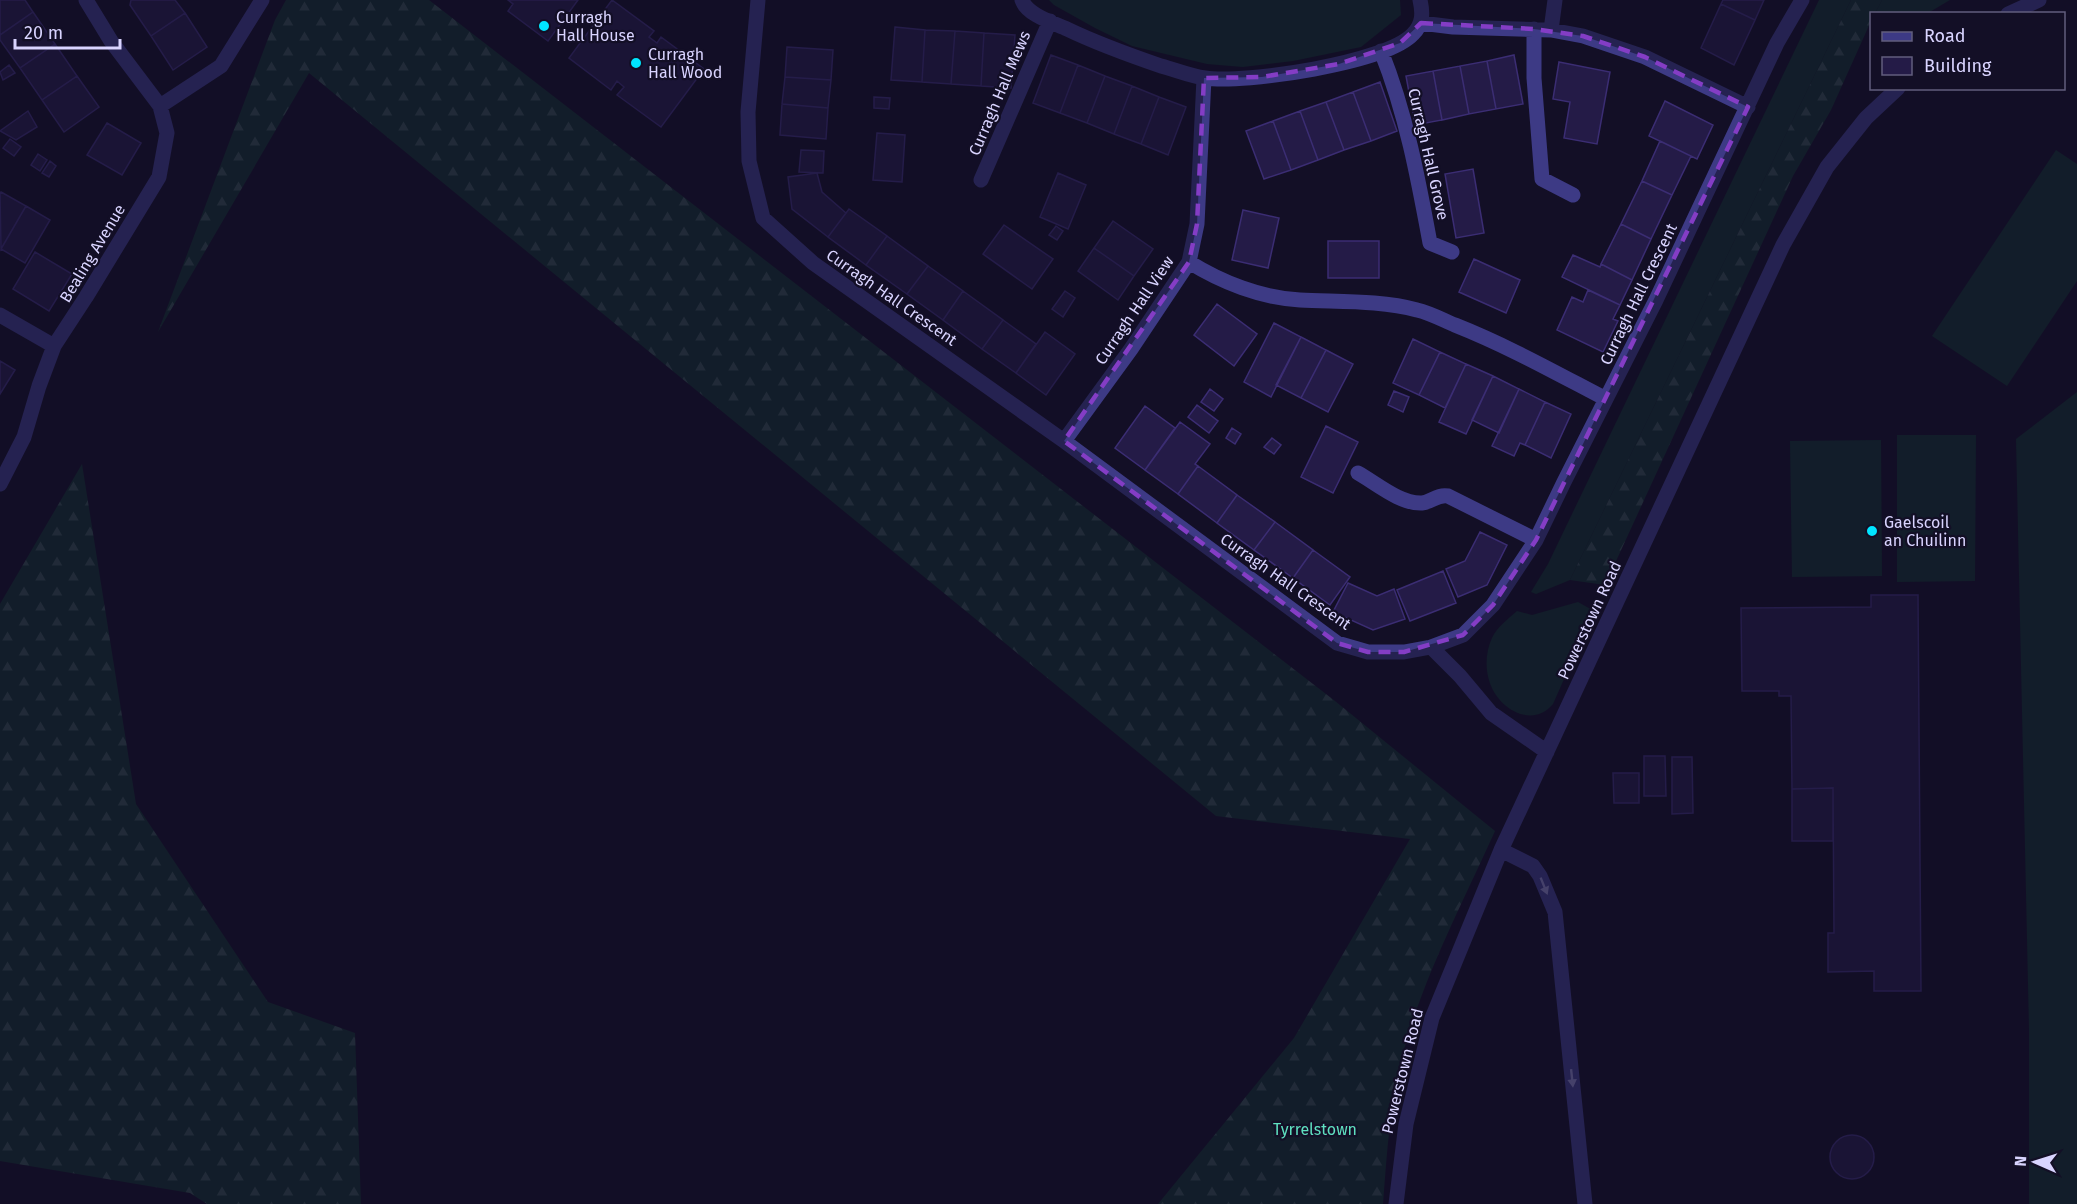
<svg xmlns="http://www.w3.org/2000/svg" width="2077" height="1204" viewBox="0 0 2077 1204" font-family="'Fira Sans',sans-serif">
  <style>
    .grass { fill: #12302f }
    .forest { fill: url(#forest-firs) }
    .building { fill: #241b47; stroke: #3b2d73; stroke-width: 1.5 }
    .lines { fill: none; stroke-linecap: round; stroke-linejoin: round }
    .minor { stroke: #3d3a85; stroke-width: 15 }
    .oneway { fill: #837fbc }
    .marked { fill: none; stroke: #843dc5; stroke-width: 4.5; stroke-dasharray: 12 8; stroke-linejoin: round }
    .poi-dot { fill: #00e5ff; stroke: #130f26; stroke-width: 2 }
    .labels { text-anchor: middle; stroke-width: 4.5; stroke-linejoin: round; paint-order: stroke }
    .poi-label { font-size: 16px; fill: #d9d4ff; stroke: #130f26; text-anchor: start }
    .street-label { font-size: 16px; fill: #d9d4ff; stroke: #130f26 }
    .park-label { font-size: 16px; fill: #5fe0c0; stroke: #130f26 }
  </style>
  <defs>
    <pattern id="forest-firs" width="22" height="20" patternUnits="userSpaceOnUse" patternTransform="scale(1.5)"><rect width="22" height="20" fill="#12302f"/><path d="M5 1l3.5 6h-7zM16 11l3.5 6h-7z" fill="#344d4e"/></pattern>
  </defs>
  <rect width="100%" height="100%" fill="#130f26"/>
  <path class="grass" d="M 1049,0 L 1400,0 L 1401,15 L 1361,47 L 1293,61 L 1243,67 L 1207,64 L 1132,46 L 1095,28 L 1054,5 Z
    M 1819,0 L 1851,0 L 1570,580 L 1536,594 L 1531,592 L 1548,564 Z
    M 1882,0 L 1950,0 L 1928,13 L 1875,13 Z
    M 2056,150 L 2077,164 L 2077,281 L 2007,386 L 1932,336 Z
    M 2077,392 L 2077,1204 L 2029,1204 L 2029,1029 L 2016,439 Z
    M 1897,435 L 1976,435 L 1975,581 L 1897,582 Z
    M 1881,440 L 1882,576 L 1792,577 L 1790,441 Z
    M 1578,602 L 1594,611 L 1553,704 C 1531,730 1496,707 1489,680 C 1485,667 1486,651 1492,638 C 1497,627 1508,619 1517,611 L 1532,615 Z"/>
  <path class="forest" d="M 286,0 L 429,0 L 1335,701 L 1495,831 C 1464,900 1423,978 1404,1050 C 1390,1101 1387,1152 1383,1204 L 1158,1204 L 1294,1038 L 1410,839 L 1216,816 L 309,73 L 158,332 L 275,20 Z
    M 1851,0 L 1882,0 L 1875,13 L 1872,14 L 1871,21 L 1831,110 L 1793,176 L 1605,585 L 1570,580 Z
    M 82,464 L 136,804 L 268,1002 L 355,1033 L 361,1204 L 207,1204 L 190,1193 L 0,1161 L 0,604 Z"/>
  <path class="building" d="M 0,0 L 25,0 L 33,12 L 0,35 Z
    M 131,0 L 175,0 L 185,13 L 151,36 L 130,5 Z
    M 508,0 L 578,0 L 548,41 L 508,11 L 513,4 Z
    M 612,0 L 654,31 L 649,37 L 657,43 L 661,37 L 704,69 L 661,127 L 617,95 L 624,87 L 617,81 L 611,90 L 569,58 Z
    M 1723,0 L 1764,0 L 1755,20 L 1721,4 Z
    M 1721,4 L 1755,20 L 1734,65 L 1701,48 Z
    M 33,12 L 55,44 L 20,68 L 0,40 L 0,35 Z
    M 185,13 L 207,47 L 173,70 L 151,36 Z
    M 895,27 L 925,30 L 922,82 L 891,80 Z
    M 925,30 L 955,31 L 951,84 L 922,82 Z
    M 955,31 L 984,33 L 981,86 L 951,84 Z
    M 984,33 L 1015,35 L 1011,88 L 981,86 Z
    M 55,44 L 77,76 L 42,100 L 20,68 Z
    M 787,47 L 833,50 L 831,80 L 785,77 Z
    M 1051,55 L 1078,65 L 1060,113 L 1033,103 Z
    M 1514,55 L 1523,104 L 1496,109 L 1487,61 Z
    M 1487,61 L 1496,109 L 1469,114 L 1460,66 Z
    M 1559,62 L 1610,72 L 1597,144 L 1564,138 L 1570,102 L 1553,99 Z
    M 9,65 L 15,73 L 3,80 L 0,72 Z
    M 1078,65 L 1105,76 L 1087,123 L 1060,113 Z
    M 1460,66 L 1469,114 L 1442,120 L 1433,71 Z
    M 1433,71 L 1442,120 L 1415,125 L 1406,76 Z
    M 77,76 L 99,107 L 64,132 L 42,100 Z
    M 1105,76 L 1132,86 L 1114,134 L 1087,123 Z
    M 785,77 L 831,80 L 828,108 L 782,104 Z
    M 1380,82 L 1397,131 L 1371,141 L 1353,92 Z
    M 1132,86 L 1159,97 L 1141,144 L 1114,134 Z
    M 1353,92 L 1371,141 L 1344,150 L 1326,102 Z
    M 874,97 L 890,98 L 889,109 L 874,108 Z
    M 1159,97 L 1186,107 L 1168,155 L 1141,144 Z
    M 1665,101 L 1713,125 L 1697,159 L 1649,136 Z
    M 1326,102 L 1344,150 L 1318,160 L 1300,111 Z
    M 782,104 L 828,108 L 826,139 L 780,135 Z
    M 28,111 L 37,127 L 16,140 L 0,131 Z
    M 1300,111 L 1318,160 L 1291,170 L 1273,121 Z
    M 1273,121 L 1291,170 L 1264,179 L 1246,131 Z
    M 107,123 L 141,143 L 122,175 L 87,155 Z
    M 877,133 L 905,135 L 902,182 L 873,180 Z
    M 10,139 L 21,147 L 14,156 L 3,148 Z
    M 1660,141 L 1691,156 L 1672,195 L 1642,181 Z
    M 801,150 L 824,151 L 823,173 L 799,172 Z
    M 38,154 L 47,160 L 40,171 L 31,165 Z
    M 50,161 L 56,166 L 49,177 L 42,173 Z
    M 1473,169 L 1484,233 L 1456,238 L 1445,174 Z
    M 817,173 L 822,192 L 846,213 L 828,237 L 792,209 L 788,177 Z
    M 1058,173 L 1086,185 L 1068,229 L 1040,217 Z
    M 1642,181 L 1672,195 L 1651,239 L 1621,224 Z
    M 1,192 L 26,206 L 1,249 L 0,194 Z
    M 26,206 L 50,220 L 25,263 L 1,249 Z
    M 849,209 L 887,236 L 866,265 L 828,237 Z
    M 1243,210 L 1279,218 L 1268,268 L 1232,260 Z
    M 1113,221 L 1153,249 L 1134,276 L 1094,248 Z
    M 1621,224 L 1651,239 L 1632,280 L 1601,264 Z
    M 1004,225 L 1053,259 L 1032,289 L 983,254 Z
    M 1056,226 L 1063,231 L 1057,240 L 1049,235 Z
    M 887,236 L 928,266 L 907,294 L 866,265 Z
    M 1328,241 L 1379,241 L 1379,278 L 1328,278 Z
    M 1094,248 L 1134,276 L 1118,300 L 1078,271 Z
    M 35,252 L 72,274 L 49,311 L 13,289 Z
    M 1573,255 L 1600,267 L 1601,264 L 1632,280 L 1620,305 L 1562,277 Z
    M 1474,259 L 1520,280 L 1506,313 L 1459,292 Z
    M 928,266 L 963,291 L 943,320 L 907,294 Z
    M 1588,290 L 1620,305 L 1613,319 L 1618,321 L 1603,352 L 1557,330 L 1572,297 L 1583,302 Z
    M 963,291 L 1003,320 L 982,349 L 943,320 Z
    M 1065,291 L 1075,298 L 1063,317 L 1052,309 Z
    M 1217,304 L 1257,334 L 1234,366 L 1194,335 Z
    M 1003,320 L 1036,344 L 1016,373 L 982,349 Z
    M 1274,323 L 1301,337 L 1271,397 L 1244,382 Z
    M 1045,332 L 1075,354 L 1046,395 L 1016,373 Z
    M 1301,337 L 1326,350 L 1301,398 L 1276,385 Z
    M 1413,339 L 1440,352 L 1419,395 L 1393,383 Z
    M 1326,350 L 1353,364 L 1328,412 L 1301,398 Z
    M 1440,352 L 1466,364 L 1445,408 L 1419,395 Z
    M 0,361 L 15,370 L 0,394 Z
    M 1466,364 L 1493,376 L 1466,434 L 1439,422 Z
    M 1493,376 L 1519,389 L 1499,433 L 1472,420 Z
    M 1210,389 L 1223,399 L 1214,411 L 1201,402 Z
    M 1519,389 L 1545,402 L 1525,445 L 1520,443 L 1514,456 L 1492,446 Z
    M 1394,391 L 1409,397 L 1403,412 L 1388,405 Z
    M 1545,402 L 1571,414 L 1551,458 L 1525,445 Z
    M 1197,405 L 1218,421 L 1209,433 L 1188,417 Z
    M 1145,406 L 1175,428 L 1145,470 L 1115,448 Z
    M 1180,422 L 1210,444 L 1195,464 L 1198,466 L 1178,494 L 1145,470 Z
    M 1326,426 L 1358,442 L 1333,493 L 1301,477 Z
    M 1232,428 L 1241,434 L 1235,444 L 1226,438 Z
    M 1272,438 L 1281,445 L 1274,454 L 1264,447 Z
    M 1198,466 L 1237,495 L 1217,523 L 1178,494 Z
    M 1237,495 L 1275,522 L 1254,550 L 1217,523 Z
    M 1275,522 L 1313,550 L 1293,578 L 1254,550 Z
    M 1480,532 L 1507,545 L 1487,585 L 1458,597 L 1446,569 L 1465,561 Z
    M 1313,550 L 1350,577 L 1330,605 L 1293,578 Z
    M 1443,571 L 1456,603 L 1410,621 L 1397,590 Z
    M 1348,583 L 1377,596 L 1394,589 L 1405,619 L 1373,630 L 1333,612 Z
    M 1871,595 L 1918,595 L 1921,991 L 1874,991 L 1874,971 L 1828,972 L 1828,933 L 1834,933 L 1833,788 L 1792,789 L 1791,696 L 1779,696 L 1779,691 L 1742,691 L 1741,608 L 1871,607 Z
    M 1644,756 L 1665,756 L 1666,796 L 1644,796 Z
    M 1672,757 L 1692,757 L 1693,813 L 1672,814 Z
    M 1613,773 L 1639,773 L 1639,803 L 1614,803 Z
    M 1833,788 L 1833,841 L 1792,841 L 1792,789 Z
    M1830 1157a22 22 0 1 1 44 0a22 22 0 1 1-44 0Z"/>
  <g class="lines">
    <path class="minor" d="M 758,0 L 748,112 L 749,161 L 763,218 L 813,263 L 1064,441 L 1337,643 L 1368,652 L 1404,652 L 1431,647 L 1463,635 L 1493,605 L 1536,540 L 1564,482 L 1656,300 L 1777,43 L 1802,0
      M 1022,0 C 1027,15 1054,23 1067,29 C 1098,44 1129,55 1161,66 C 1176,70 1190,76 1205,78 C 1245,84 1386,63 1413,34 C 1423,24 1423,13 1420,0
      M 2008,14 L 2039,0
      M 1421,23 L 1453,27 L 1551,30 L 1583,36 L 1645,57 L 1748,107
      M 1534,29 L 1534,78 L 1542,179 L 1573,195
      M 1551,30 L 1555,0
      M 1381,51 C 1406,113 1418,178 1430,243 L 1452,252
      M 160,106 L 221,66 L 262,0
      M 981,180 L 1050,21
      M 1189,262 C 1221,282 1261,298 1300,300 C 1337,302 1381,300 1417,310 C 1430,313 1443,320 1455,325 C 1508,346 1556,373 1606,399
      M 0,315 L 54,346
      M 1064,441 L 1131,349 L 1189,262 L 1197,224 L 1204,78
      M 1358,473 C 1376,483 1400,504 1422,503 C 1432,502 1437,494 1448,496 L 1536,540
      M 0,484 L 24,437 L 39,386 L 54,346 L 86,297 L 159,177 L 167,133 L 160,106 L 111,41 L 86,0
      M 1431,647 L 1460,676 L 1491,713 L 1547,752
      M 1501,850 L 1533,866 L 1540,876 L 1555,912 L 1585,1204
      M 1396,1204 L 1406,1124 L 1432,1018 L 1501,850 L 1783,245 L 1827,167 L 1866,118 L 1898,88"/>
  </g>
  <defs><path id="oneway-solid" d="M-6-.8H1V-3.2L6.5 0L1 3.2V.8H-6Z" transform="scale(1.5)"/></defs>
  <g class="oneway">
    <use href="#oneway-solid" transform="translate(1544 886) rotate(68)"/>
    <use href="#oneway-solid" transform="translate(1572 1078) rotate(84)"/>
  </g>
  <path d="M0 0H2077V1204H0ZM 1421,23 L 1534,29 L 1583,36 L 1645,57 L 1748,107 L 1536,540 L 1493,605 L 1463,635 L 1404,652 L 1368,652 L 1337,643 L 1064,441 L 1189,262 L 1197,224 L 1204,78 L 1262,77 L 1339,64 L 1400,43 Z" fill="#130f26" fill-opacity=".55" fill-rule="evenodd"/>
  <path class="marked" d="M 1421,23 L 1534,29 L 1583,36 L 1645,57 L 1748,107 L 1536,540 L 1493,605 L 1463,635 L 1404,652 L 1368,652 L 1337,643 L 1064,441 L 1189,262 L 1197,224 L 1204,78 L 1262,77 L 1339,64 L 1400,43 Z"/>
  <g class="poi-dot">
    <circle cx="544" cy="26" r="6"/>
    <circle cx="636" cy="63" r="6"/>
    <circle cx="1872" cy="531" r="6"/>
  </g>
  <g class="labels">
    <g class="poi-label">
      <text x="556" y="23">Curragh<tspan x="556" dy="18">Hall House</tspan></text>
      <text x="648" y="60">Curragh<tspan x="648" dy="18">Hall Wood</tspan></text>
      <text x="1884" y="528">Gaelscoil<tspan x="1884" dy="18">an Chuilinn</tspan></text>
    </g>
    <g class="street-label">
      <text transform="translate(999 93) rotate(-67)" y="6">Curragh Hall Mews</text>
      <text transform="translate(1429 154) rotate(77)" y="6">Curragh Hall Grove</text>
      <text transform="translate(92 253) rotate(-59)" y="6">Bealing Avenue</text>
      <text transform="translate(1638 294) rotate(-64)" y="6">Curragh Hall Crescent</text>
      <text transform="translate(892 297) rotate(35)" y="6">Curragh Hall Crescent</text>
      <text transform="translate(1134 310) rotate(-56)" y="6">Curragh Hall View</text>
      <text transform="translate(1286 581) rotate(35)" y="6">Curragh Hall Crescent</text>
      <text transform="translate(1589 620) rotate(-65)" y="6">Powerstown Road</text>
      <text transform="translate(1402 1071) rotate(-76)" y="6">Powerstown Road</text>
    </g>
    <g class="park-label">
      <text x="1315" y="1135">Tyrrelstown</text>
    </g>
  </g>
  <rect x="1870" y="12" width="195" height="78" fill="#130f26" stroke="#625e7d" stroke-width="1.5"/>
  <rect x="1882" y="32" width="30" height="9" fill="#3d3a85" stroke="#625e7d" stroke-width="1.5"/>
  <text x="1924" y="42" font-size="18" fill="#d9d4ff">Road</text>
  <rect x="1882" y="57" width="30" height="18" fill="#241b47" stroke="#625e7d" stroke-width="1.5"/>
  <text x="1924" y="72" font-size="18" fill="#d9d4ff">Building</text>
  <g transform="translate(2035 1162) rotate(273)" stroke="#130f26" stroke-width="4.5" paint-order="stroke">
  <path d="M0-4.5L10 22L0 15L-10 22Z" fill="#d9d4ff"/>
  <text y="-9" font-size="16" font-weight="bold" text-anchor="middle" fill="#d9d4ff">N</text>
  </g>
  <path d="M15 39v9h105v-9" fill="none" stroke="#d9d4ff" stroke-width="3"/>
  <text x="24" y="39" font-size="18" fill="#d9d4ff" stroke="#130f26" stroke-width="4.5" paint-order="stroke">20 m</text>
</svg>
